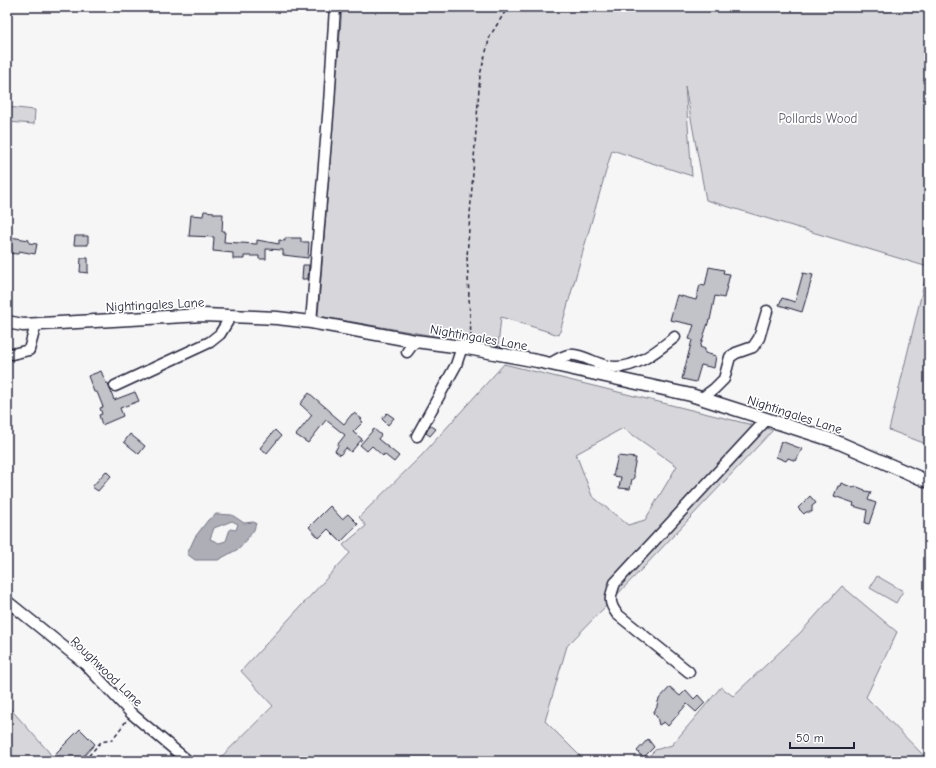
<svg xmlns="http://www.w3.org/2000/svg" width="936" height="768" viewBox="0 0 936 768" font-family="'Comic Neue',sans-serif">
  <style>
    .green { fill: #d7d7db; stroke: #7c7c8b; fill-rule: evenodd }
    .water { fill: #aeaeb7; stroke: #767685; fill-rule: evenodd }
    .building { fill: #c2c2c9; stroke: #22223b }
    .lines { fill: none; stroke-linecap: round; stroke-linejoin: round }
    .minor-casing { stroke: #22223b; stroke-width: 13 }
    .major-casing { stroke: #22223b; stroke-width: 15 }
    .path { stroke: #22223b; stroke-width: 1.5; stroke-dasharray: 4 3; stroke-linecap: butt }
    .minor { stroke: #fff; stroke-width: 10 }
    .major { stroke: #fff; stroke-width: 12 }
    .labels { text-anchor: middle; stroke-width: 3.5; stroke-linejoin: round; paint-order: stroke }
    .park-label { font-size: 13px; fill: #58586b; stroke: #fff }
    .street-label { font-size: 13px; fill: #22223b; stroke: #fff }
  </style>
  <rect width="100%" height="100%" fill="#f6f6f7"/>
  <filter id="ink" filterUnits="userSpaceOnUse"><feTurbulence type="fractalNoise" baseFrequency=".025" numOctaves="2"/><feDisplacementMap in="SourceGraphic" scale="8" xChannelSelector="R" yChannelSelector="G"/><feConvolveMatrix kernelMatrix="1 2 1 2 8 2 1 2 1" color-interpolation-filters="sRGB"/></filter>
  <g filter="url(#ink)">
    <path class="green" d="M 342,7 L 929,7 L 929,445 L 889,430 L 928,267 L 706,200 L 685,86 L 692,176 L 612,150 L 559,335 L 501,317 L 498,347 L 318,316 Z
      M 7,107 L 35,110 L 34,124 L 7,122 Z
      M 504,364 L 773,430 L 641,570 L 567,646 L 545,721 L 585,761 L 217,761 L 273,706 L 241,671 L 350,553 L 343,545 L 366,526 L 359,517 L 422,455 ZM 623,428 L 677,466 L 645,520 L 628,525 L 592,496 L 576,454 Z
      M 877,576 L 903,591 L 896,603 L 870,588 Z
      M 842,586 L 897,632 L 866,697 L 929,761 L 644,761 L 655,750 L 672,745 L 721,687 L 733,696 L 801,632 Z
      M 7,705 L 48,751 L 52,757 L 56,761 L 7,761 Z"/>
    <path class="water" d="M 216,514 L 232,515 L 244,523 L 253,522 L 256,523 L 254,530 L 240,548 L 218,560 L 195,560 L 187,554 L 195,537 L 208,520 ZM 232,521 L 238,524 L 236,530 L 230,529 L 226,541 L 219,543 L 210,539 L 214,528 Z"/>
    <path class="building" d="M 204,211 L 214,212 L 214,214 L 223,214 L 222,231 L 225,231 L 224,242 L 257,244 L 257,240 L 279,244 L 279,240 L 285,241 L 285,238 L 301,238 L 301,242 L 309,242 L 308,258 L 283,255 L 283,250 L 266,249 L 266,259 L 259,259 L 259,256 L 244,256 L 244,259 L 233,259 L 233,253 L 213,251 L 214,237 L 189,236 L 191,215 L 203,216 Z
      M 75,236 L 88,236 L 88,245 L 74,245 Z
      M 10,237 L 29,240 L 29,243 L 37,244 L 35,254 L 19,251 L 18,254 L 7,253 L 7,240 L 9,240 Z
      M 81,258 L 88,258 L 88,273 L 80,272 Z
      M 303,265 L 309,265 L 308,279 L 302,279 Z
      M 709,267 L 724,270 L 723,273 L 730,274 L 724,298 L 715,296 L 710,320 L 709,320 L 700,347 L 705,349 L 705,353 L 716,356 L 714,368 L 701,365 L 696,382 L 682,379 L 692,340 L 689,339 L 694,325 L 670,320 L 677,295 L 696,300 L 700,285 L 705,286 Z
      M 803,273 L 813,275 L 802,312 L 779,305 L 782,298 L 795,302 Z
      M 101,371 L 106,383 L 108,383 L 114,400 L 135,392 L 139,401 L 120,408 L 123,416 L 102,425 L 99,415 L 102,414 L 100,408 L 103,407 L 97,392 L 94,392 L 88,376 Z
      M 309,393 L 323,405 L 331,412 L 331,413 L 344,424 L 352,414 L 353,414 L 354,413 L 362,419 L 360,420 L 363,422 L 353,432 L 362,439 L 351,452 L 346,448 L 340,455 L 335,451 L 338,446 L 338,444 L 345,435 L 326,420 L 308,443 L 296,435 L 312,415 L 300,404 Z
      M 387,413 L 394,418 L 388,425 L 382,419 Z
      M 430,425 L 436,429 L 430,436 L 426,433 Z
      M 374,429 L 381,435 L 378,439 L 399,456 L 394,462 L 384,454 L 383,456 L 372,446 L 367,451 L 360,445 Z
      M 275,430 L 281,436 L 267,453 L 260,448 Z
      M 130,434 L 145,446 L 139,454 L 124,442 Z
      M 781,441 L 802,449 L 796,461 L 788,458 L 786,461 L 776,457 Z
      M 618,456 L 636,458 L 633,473 L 634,473 L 634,479 L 632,479 L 630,489 L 619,488 L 621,477 L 613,476 Z
      M 106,471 L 111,476 L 98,491 L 92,487 Z
      M 841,483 L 854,488 L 855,486 L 865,490 L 865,491 L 871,492 L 868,500 L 876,503 L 869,524 L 865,523 L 867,510 L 853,506 L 854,503 L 834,496 L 838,486 L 840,486 Z
      M 810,496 L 816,503 L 812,506 L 812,512 L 806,512 L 804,514 L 798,508 Z
      M 330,506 L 342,519 L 348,514 L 358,524 L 341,542 L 328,529 L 319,538 L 309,527 Z
      M 670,687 L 680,696 L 686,690 L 694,699 L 698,695 L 705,703 L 696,712 L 687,704 L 668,726 L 664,722 L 659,725 L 657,717 L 653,713 L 657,707 L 657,705 L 659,699 Z
      M 80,729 L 95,744 L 79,761 L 56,761 L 52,757 Z
      M 648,739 L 654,747 L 643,758 L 637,751 Z"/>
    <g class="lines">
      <defs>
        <path id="minor" d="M 311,322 L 329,104 L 335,7
          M 7,352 L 12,354 L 29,350 L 36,324
          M 407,352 L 415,341
          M 549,364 C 555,361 562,356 569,355 C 583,353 600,368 616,367 C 638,367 658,350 675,337
          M 115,386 L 210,342 L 220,334 L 231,316
          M 702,398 L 714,389 L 724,379 L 730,357 L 736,353 L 753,347 L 759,338 L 767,311
          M 417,436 L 456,365 L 462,347
          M 7,601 L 84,663 L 132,714 L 188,761
          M 689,672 L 617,614 C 608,602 610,597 615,583 L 767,419"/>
        <path id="major" d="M 7,322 L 23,325 L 203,315 L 277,318 L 311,322 L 415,341 L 462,347 L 537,361 L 691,395 L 835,441 L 929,482"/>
      </defs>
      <use href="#minor" class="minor-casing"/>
      <use href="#major" class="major-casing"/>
      <path class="path" d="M 471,338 L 467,257 L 480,75 L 490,36 L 508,7
        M 84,761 L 101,742 L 112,740 L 126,721"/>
      <use href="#minor" class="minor"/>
      <use href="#major" class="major"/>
    </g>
  </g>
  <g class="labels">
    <g class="park-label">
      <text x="818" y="123">Pollards Wood</text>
    </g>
    <g class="street-label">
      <text transform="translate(155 304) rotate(-3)" y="5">Nightingales Lane</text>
      <text transform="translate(479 337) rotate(10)" y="5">Nightingales Lane</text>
      <text transform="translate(795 414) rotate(18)" y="5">Nightingales Lane</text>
      <text transform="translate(107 671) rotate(44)" y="5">Roughwood Lane</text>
    </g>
  </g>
  <rect width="936" height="768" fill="none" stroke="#fff" stroke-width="24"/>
  <rect x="12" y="12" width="912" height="744" fill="none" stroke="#22223b" stroke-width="1.5" filter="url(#ink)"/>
  <path d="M790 742v6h64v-6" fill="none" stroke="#22223b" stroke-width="2"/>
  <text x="796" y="742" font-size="12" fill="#22223b" stroke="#ffffff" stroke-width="3" paint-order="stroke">50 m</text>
</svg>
